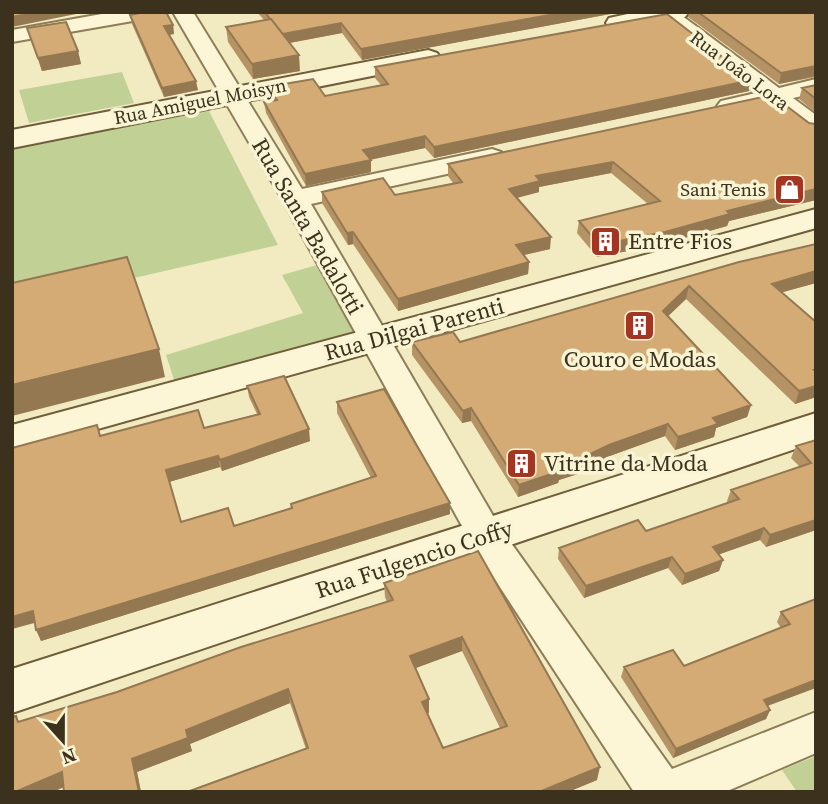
<svg xmlns="http://www.w3.org/2000/svg" width="828" height="804" viewBox="0 0 828 804" font-family="'Source Serif 4',serif">
  <style>
    .green { fill: #c1d195 }
    .lines { fill: none; stroke-linecap: round; stroke-linejoin: round }
    .street-casing { stroke: #8e7d57; stroke-width: 4 }
    .secondary-casing { stroke: #705d3a; stroke-width: 4 }
    .street { fill: #fcf6d6; fill-rule: evenodd }
    .secondary { fill: #fcf6d6; fill-rule: evenodd }
    .wall { fill: #b69365; fill-rule: evenodd }
    .shaded-wall { fill: #947852 }
    .building { fill: #d4ab75; stroke: #947852; stroke-width: 2; fill-rule: evenodd }
    .labels { text-anchor: middle; stroke-width: 7; stroke-linejoin: round; paint-order: stroke }
    .far-street-label { font-size: 19px; fill: #3c311d; stroke: #f9f4d3 }
    .far-poi-label { font-size: 19px; fill: #3c311d; stroke: #f9f4d3; text-anchor: end }
    .street-label { font-size: 23px; fill: #3c311d; stroke: #f9f4d3 }
    .poi-label { font-size: 23px; fill: #3c311d; stroke: #f9f4d3; text-anchor: start }
  </style>
  <rect width="100%" height="100%" fill="#f2ebc2"/>
  <path class="green" d="M 122,72 L 134,103 L 29,123 L 19,90 Z
    M 208,109 L 278,245 L 12,306 L 12,147 Z
    M 324,263 L 364,338 L 177,389 L 166,355 L 303,313 L 282,275 Z
    M 816,756 L 816,792 L 797,792 L 782,770 Z"/>
  <g class="lines">
    <defs>
      <path id="street" d="M 113,12 L 160,12 L 150,18 L 12,42 L 12,30 Z
        M 173,12 L 193,12 L 302,189 L 492,149 L 501,152 L 505,157 L 501,162 L 311,204 L 499,526 L 672,769 L 816,712 L 816,753 L 725,792 L 634,792 L 473,546 L 282,199 Z
        M 654,12 L 677,12 L 779,88 L 816,79 L 816,93 L 793,98 L 816,115 L 816,134 L 807,132 L 770,104 L 729,113 L 721,111 L 717,106 L 721,101 L 756,93 Z"/>
      <path id="secondary" d="M 637,12 L 689,12 L 685,17 L 618,30 L 609,28 L 606,23 L 609,18 Z
        M 428,50 L 437,53 L 441,58 L 437,63 L 12,148 L 12,130 Z
        M 816,209 L 816,228 L 12,453 L 12,425 Z
        M 816,413 L 816,442 L 12,713 L 12,669 Z"/>
    </defs>
    <use href="#street" class="street-casing"/>
    <use href="#secondary" class="secondary-casing"/>
    <use href="#street" class="street"/>
    <use href="#secondary" class="secondary"/>
  </g>
  <path class="wall" d="M 257,12 L 621,12 L 362,60 L 342,33 L 290,43 L 300,71 L 253,79 L 228,42 L 226,27 L 264,20 Z
    M 689,12 L 816,12 L 816,77 L 779,84 L 688,17 Z
    M 130,15 L 173,25 L 174,34 L 169,35 L 198,90 L 164,97 L 132,24 Z
    M 27,28 L 78,51 L 81,64 L 42,71 Z
    M 375,67 L 749,91 L 434,158 L 425,148 L 370,160 L 371,172 L 306,186 L 266,113 L 264,102 L 271,101 L 268,98 L 267,87 L 325,96 L 381,85 L 375,78 Z
    M 816,85 L 816,113 L 799,99 L 802,88 Z
    M 809,123 L 816,124 L 816,200 L 729,221 L 727,226 L 663,244 L 597,257 L 577,233 L 579,221 L 648,204 L 611,173 L 539,187 L 539,192 L 517,198 L 550,249 L 524,255 L 529,262 L 528,274 L 398,311 L 353,244 L 348,245 L 322,203 L 322,192 L 395,195 L 453,183 L 448,176 L 448,164 Z
    M 816,244 L 816,283 L 782,292 L 816,397 L 795,404 L 686,299 L 668,316 L 751,405 L 747,417 L 716,428 L 714,437 L 675,450 L 665,436 L 607,457 L 584,468 L 584,472 L 559,480 L 558,483 L 518,497 L 471,421 L 462,423 L 412,355 L 412,342 L 460,342 Z
    M 247,386 L 310,441 L 222,471 L 220,467 L 169,482 L 181,522 L 234,526 L 291,508 L 291,504 L 371,478 L 337,413 L 337,402 L 450,514 L 41,641 L 35,623 L 100,436 L 204,428 L 257,414 L 249,397 Z
    M 816,440 L 816,530 L 766,547 L 760,540 L 719,554 L 723,560 L 719,571 L 682,585 L 668,568 L 584,598 L 558,559 L 559,548 L 646,531 L 728,503 L 727,501 L 731,490 L 800,467 L 791,458 L 796,446 Z
    M 478,551 L 597,780 L 568,792 L 187,792 L 306,749 L 290,703 L 190,744 L 192,751 L 137,772 L 141,792 L 64,792 L 64,787 L 53,792 L 12,792 L 18,722 L 117,692 L 387,602 L 385,597 L 384,583 ZM 462,651 L 500,728 L 443,748 L 427,713 L 429,713 L 416,668 Z
    M 816,599 L 768,706 L 770,710 L 766,719 L 673,758 L 621,677 L 624,667 L 684,666 L 781,628 L 777,622 L 781,612 Z"/>
  <path class="shaded-wall" d="M 38,12 L 86,12 L 12,27 L 12,17 Z
    M 566,12 L 621,12 L 362,60 L 361,49 Z
    M 341,23 L 342,33 L 283,44 L 282,34 Z
    M 173,25 L 174,34 L 165,35 L 164,26 Z
    M 78,51 L 81,64 L 42,71 L 38,58 Z
    M 299,55 L 300,71 L 253,79 L 252,64 Z
    M 816,66 L 815,76 L 779,84 L 781,73 Z
    M 752,80 L 749,91 L 434,158 L 434,147 Z
    M 196,81 L 198,90 L 164,97 L 162,88 Z
    M 425,136 L 425,148 L 364,161 L 363,150 Z
    M 371,160 L 371,172 L 306,186 L 305,174 Z
    M 613,162 L 611,173 L 539,187 L 539,192 L 508,200 L 509,189 L 536,176 Z
    M 816,189 L 816,200 L 729,221 L 727,226 L 663,244 L 597,257 L 599,245 L 727,211 Z
    M 353,232 L 353,244 L 348,245 L 347,233 Z
    M 551,237 L 550,249 L 515,257 L 516,245 Z
    M 529,262 L 528,274 L 398,311 L 398,299 Z
    M 816,271 L 816,283 L 769,296 L 772,284 Z
    M 689,286 L 686,299 L 661,323 L 663,311 Z
    M 159,349 L 165,377 L 12,416 L 12,385 Z
    M 816,386 L 816,397 L 795,404 L 799,391 Z
    M 751,405 L 747,417 L 716,428 L 714,437 L 675,450 L 678,437 L 713,418 Z
    M 471,408 L 471,421 L 462,423 L 463,411 Z
    M 668,424 L 665,436 L 607,457 L 584,468 L 584,472 L 559,480 L 558,483 L 518,497 L 519,485 L 609,445 Z
    M 309,429 L 310,441 L 222,471 L 220,460 Z
    M 218,456 L 220,467 L 169,482 L 166,470 Z
    M 450,503 L 450,514 L 41,641 L 36,630 Z
    M 816,520 L 816,530 L 766,547 L 770,535 Z
    M 764,528 L 760,540 L 709,558 L 713,547 Z
    M 672,557 L 668,568 L 584,598 L 586,586 Z
    M 723,560 L 719,571 L 682,585 L 685,574 Z
    M 33,611 L 38,622 L 12,629 L 12,617 Z
    M 462,637 L 462,651 L 410,670 L 410,656 Z
    M 816,680 L 816,688 L 759,709 L 764,700 Z
    M 288,689 L 290,703 L 190,744 L 192,751 L 137,772 L 141,792 L 139,792 L 132,759 L 186,730 Z
    M 429,699 L 429,713 L 422,715 L 422,702 Z
    M 770,710 L 766,719 L 673,758 L 676,749 Z
    M 600,767 L 597,780 L 568,792 L 539,792 Z
    M 62,772 L 68,785 L 53,792 L 15,792 Z"/>
  <path class="building" d="M 12,12 L 38,12 L 12,17 Z
    M 145,12 L 166,12 L 173,25 L 164,26 L 196,81 L 162,88 L 130,15 Z
    M 265,12 L 566,12 L 361,49 L 341,23 L 283,34 L 271,19 L 270,19 Z
    M 698,12 L 816,12 L 816,66 L 781,73 Z
    M 667,14 L 752,80 L 434,147 L 425,136 L 363,150 L 371,160 L 305,174 L 264,102 L 277,100 L 267,87 L 313,79 L 325,96 L 388,84 L 375,67 Z
    M 271,19 L 299,55 L 252,64 L 226,27 Z
    M 66,22 L 78,51 L 38,58 L 27,28 Z
    M 816,85 L 816,99 L 802,88 Z
    M 772,95 L 809,123 L 816,124 L 816,189 L 727,211 L 730,214 L 665,232 L 599,245 L 579,221 L 660,201 L 613,162 L 536,176 L 540,181 L 509,189 L 551,237 L 516,245 L 529,262 L 398,299 L 353,232 L 347,233 L 322,192 L 383,178 L 395,195 L 462,182 L 448,164 Z
    M 816,244 L 816,271 L 772,284 L 816,322 L 816,370 L 814,370 L 816,372 L 816,386 L 799,391 L 689,286 L 663,311 L 751,405 L 713,418 L 718,424 L 678,437 L 668,424 L 609,445 L 584,457 L 586,460 L 558,468 L 560,471 L 519,485 L 471,408 L 463,411 L 412,342 L 453,332 L 460,342 L 739,262 Z
    M 127,257 L 159,349 L 12,385 L 12,283 Z
    M 284,376 L 309,429 L 220,460 L 218,456 L 166,470 L 181,522 L 228,508 L 234,526 L 292,508 L 291,504 L 376,476 L 337,402 L 384,389 L 450,503 L 36,630 L 33,611 L 12,617 L 12,448 L 97,425 L 100,436 L 198,410 L 204,428 L 260,414 L 247,386 Z
    M 816,440 L 816,520 L 770,535 L 764,528 L 713,547 L 723,560 L 685,574 L 672,557 L 586,586 L 559,548 L 638,520 L 646,531 L 739,499 L 731,490 L 811,463 L 796,446 Z
    M 478,551 L 600,767 L 539,792 L 187,792 L 308,748 L 288,689 L 186,730 L 188,738 L 132,759 L 139,792 L 64,792 L 62,772 L 15,792 L 12,792 L 12,717 L 16,716 L 18,722 L 117,692 L 241,647 L 393,600 L 384,583 ZM 462,637 L 507,726 L 443,748 L 422,702 L 429,699 L 410,656 Z
    M 816,599 L 816,680 L 764,700 L 770,710 L 676,749 L 624,667 L 673,650 L 684,666 L 790,624 L 781,612 Z"/>
  <defs>
    <symbol id="shop-square" viewBox="-11 -11 22 22"><rect x="-9" y="-9" width="18" height="18" rx="4" fill="#a33522" stroke="#f9f4d3"/><path d="M-5-2.5h2.3a2.7 3.5 0 0 1 5.4 0H5L5.5 6h-11ZM-1.5-2.5h3a1.5 2.3 0 0 0-3 0Z" fill="#fff"/></symbol>
    <symbol id="building-square" viewBox="-11 -11 22 22"><rect x="-9" y="-9" width="18" height="18" rx="4" fill="#a33522" stroke="#f9f4d3"/><path d="M-4-6H4V6H1V3H-1V6H-4ZM-2.5-4.3h1.7v1.8h-1.7ZM.8-4.3h1.7v1.8H.8ZM-2.5-1h1.7V.8h-1.7ZM.8-1h1.7V.8H.8Z" fill="#fff"/></symbol>
  </defs>
  <g fill-rule="evenodd">
    <use href="#shop-square" x="772" y="172" width="35" height="35"/>
    <use href="#building-square" x="588" y="224" width="35" height="35"/>
    <use href="#building-square" x="622" y="308" width="35" height="35"/>
    <use href="#building-square" x="504" y="446" width="35" height="35"/>
  </g>
  <g class="labels">
    <g class="far-street-label">
      <text transform="translate(740 70) rotate(37)" y="7">Rua João Lora</text>
      <text transform="translate(200 101) rotate(-11)" y="7">Rua Amiguel Moisyn</text>
    </g>
    <g class="far-poi-label">
      <text x="766" y="196">Sani Tenis</text>
    </g>
    <g class="street-label">
      <text transform="translate(308 226) rotate(60)" y="8">Rua Santa Badalotti</text>
      <text transform="translate(414 329) rotate(-15)" y="8">Rua Dilgai Parenti</text>
      <text transform="translate(414 559) rotate(-18)" y="8">Rua Fulgencio Coffy</text>
    </g>
    <g class="poi-label">
      <text x="628" y="249">Entre Fios</text>
      <text x="640" y="367" text-anchor="middle">Couro e Modas</text>
      <text x="544" y="471">Vitrine da Moda</text>
    </g>
  </g>
  <rect width="828" height="804" fill="none" stroke="#3c311d" stroke-width="28"/>
  <g transform="translate(63 741) rotate(159)" stroke="#f9f4d3" stroke-width="5" paint-order="stroke">
  <path d="M0-5L12 26L0 18L-12 26Z" fill="#3c311d"/>
  <text y="-10" font-size="19" font-weight="bold" text-anchor="middle" fill="#3c311d">N</text>
  </g>
</svg>
